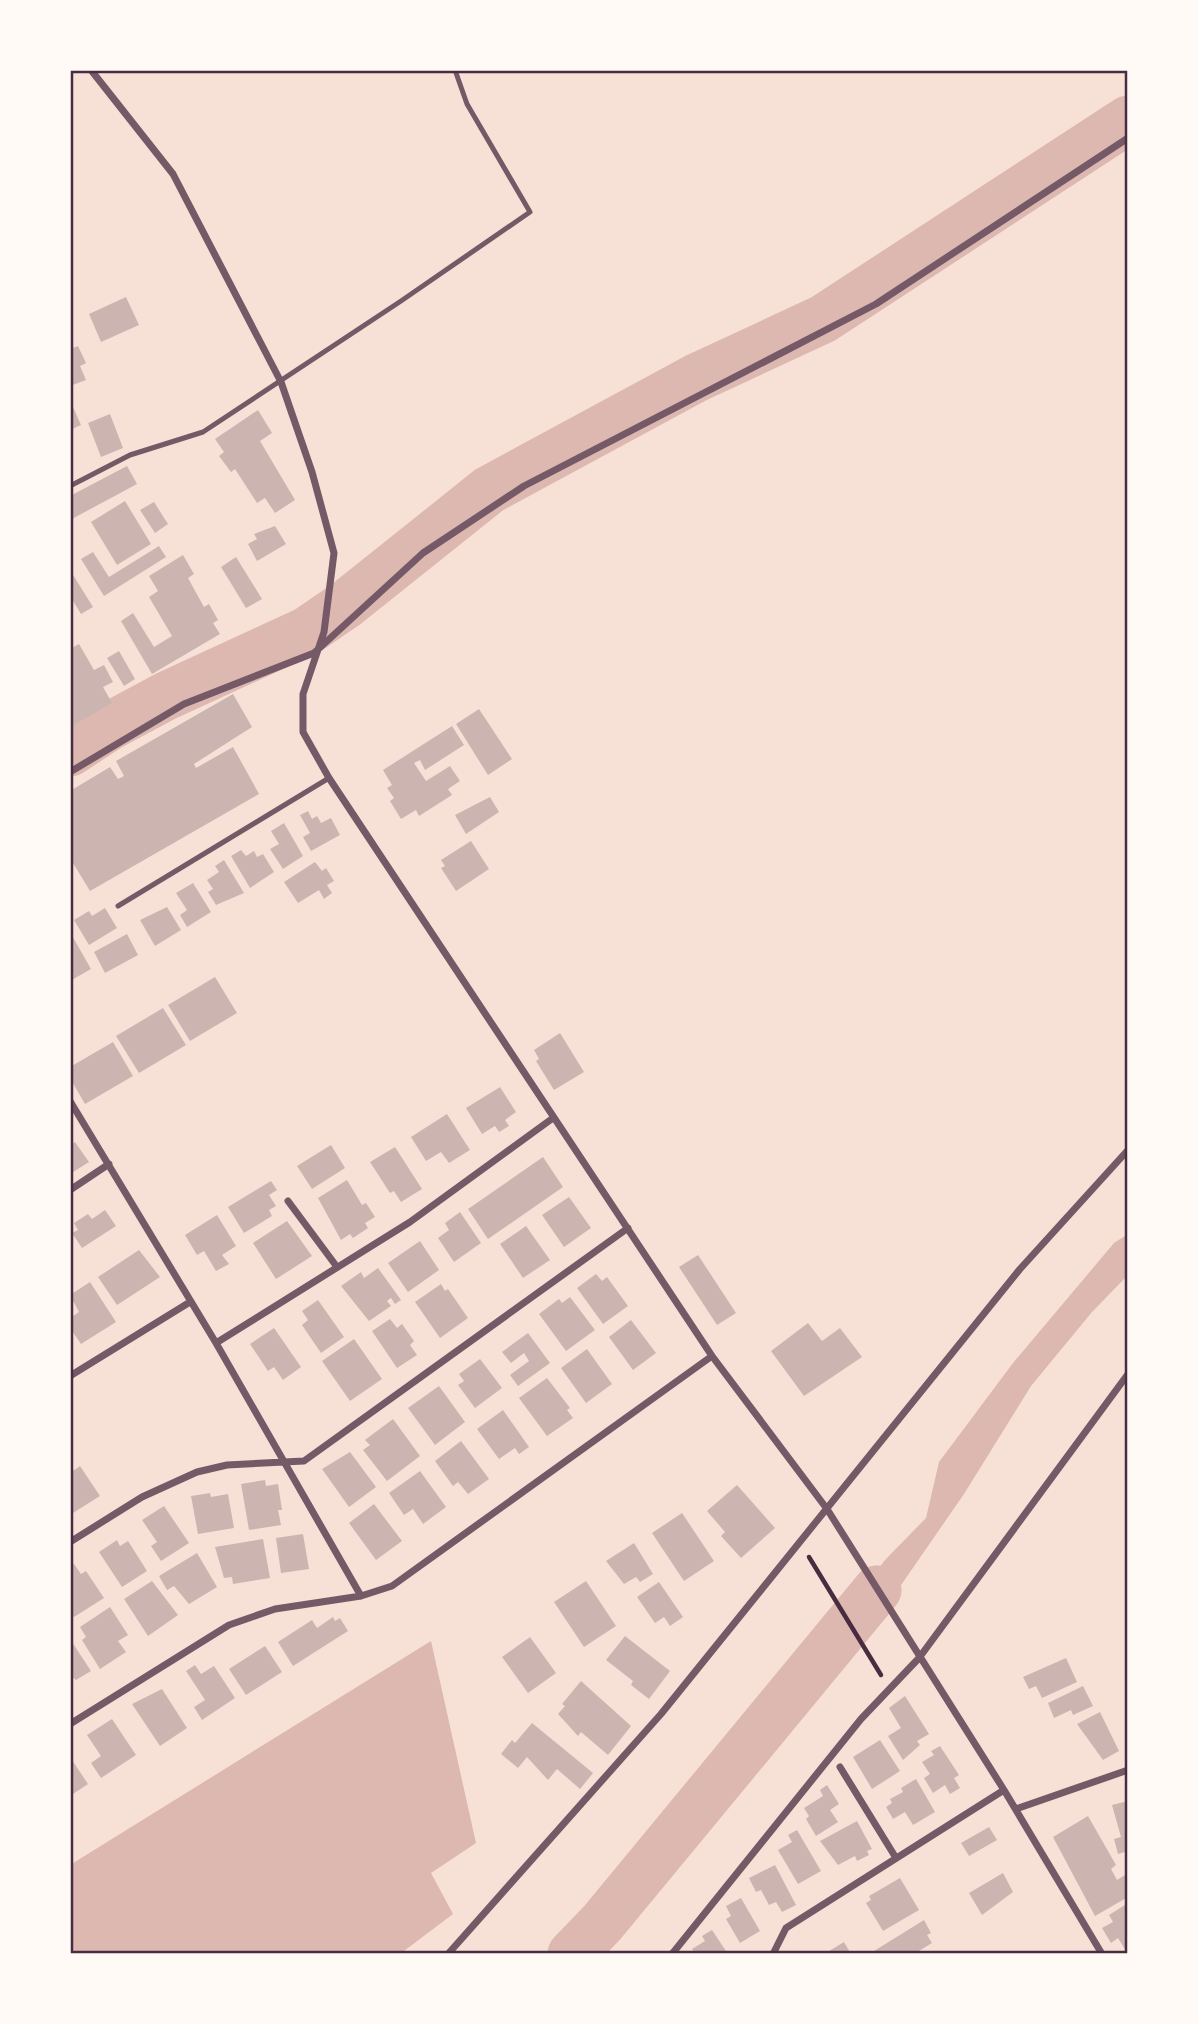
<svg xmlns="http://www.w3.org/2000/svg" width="1198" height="2024" viewBox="0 0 1198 2024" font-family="Manrope,sans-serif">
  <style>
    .water { fill: #dcb8b0 }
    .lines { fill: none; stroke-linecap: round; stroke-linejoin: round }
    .river { stroke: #dcb8b0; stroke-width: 49 }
    .building { fill: #ccb4b1 }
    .path { stroke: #4a2c40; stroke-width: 4.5 }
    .service { stroke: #755966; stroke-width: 5 }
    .minor { stroke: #755966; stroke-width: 7 }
    .neatline { fill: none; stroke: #4a2c40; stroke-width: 2.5 }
  </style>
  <rect width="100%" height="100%" fill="#f7e1d7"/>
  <path class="water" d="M 1128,1234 L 1128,1275 L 1092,1312 L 1031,1386 L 964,1494 L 899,1588 L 851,1641 L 817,1642 L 837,1623 L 885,1560 L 926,1518 L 939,1462 L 1013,1363 L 1114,1243 Z
    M 431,1641 L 476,1843 L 431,1873 L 453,1914 L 400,1954 L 70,1954 L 70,1865 Z"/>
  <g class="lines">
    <path class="river" d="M 70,752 L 108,727 L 166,696 L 307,631 L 345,605 L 489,490 L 696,378 L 823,319 L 1128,120
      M 572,1954 L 602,1923 L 877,1590"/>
  </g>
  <path class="building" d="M 126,297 L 139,325 L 101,342 L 89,314 Z
    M 78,346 L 86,363 L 80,366 L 86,380 L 70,386 L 70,349 Z
    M 73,407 L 81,425 L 70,430 L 70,408 Z
    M 258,410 L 272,433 L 260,441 L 295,500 L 275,513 L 265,498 L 257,503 L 235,469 L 231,472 L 219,456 L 224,452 L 215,439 Z
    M 110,414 L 123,448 L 101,457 L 88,423 Z
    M 127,466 L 137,484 L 70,520 L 70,496 Z
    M 125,501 L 151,544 L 117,565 L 91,522 Z
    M 154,502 L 168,524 L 155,533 L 140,510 Z
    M 275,526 L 286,544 L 257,561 L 248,544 L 257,539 L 254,534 Z
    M 159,546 L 166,557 L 104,596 L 81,559 L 93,552 L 109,577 Z
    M 183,555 L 194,574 L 188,578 L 204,607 L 209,604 L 218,620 L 213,623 L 220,634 L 152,674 L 121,621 L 133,613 L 154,647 L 172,636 L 149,597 L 158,591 L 149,576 Z
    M 236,557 L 262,599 L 246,608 L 221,567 Z
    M 70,570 L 93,607 L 81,614 L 70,596 Z
    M 79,644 L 94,670 L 104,665 L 113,682 L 103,687 L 112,703 L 70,727 L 70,649 Z
    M 119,651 L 135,679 L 124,686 L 107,658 Z
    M 233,694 L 252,727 L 194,764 L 196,768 L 233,747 L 259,794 L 90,891 L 70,858 L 70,815 L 73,813 L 70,807 L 70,791 L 110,767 L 118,779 L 124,776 L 116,761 Z
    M 479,709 L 512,759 L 488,775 L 456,724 Z
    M 452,726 L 464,745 L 425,770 L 420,760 L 414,763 L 426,781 L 450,766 L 460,781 L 448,789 L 452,795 L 419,816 L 416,810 L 401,819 L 390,801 L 394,798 L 387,788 L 392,785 L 383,770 Z
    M 490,797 L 499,812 L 466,834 L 455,815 Z
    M 308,811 L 312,819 L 317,816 L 321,823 L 331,818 L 340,835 L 311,851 L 303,837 L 310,833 L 300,815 Z
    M 284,823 L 303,856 L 283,869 L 270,849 L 279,844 L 271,831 Z
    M 471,841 L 489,869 L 456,891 L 441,868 L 445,866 L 441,860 Z
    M 241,850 L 246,856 L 254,851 L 257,857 L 263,854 L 274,872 L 250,888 L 231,856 Z
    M 224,860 L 244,893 L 216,905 L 208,892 L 213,889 L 207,880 L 219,872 L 215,866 Z
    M 315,862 L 322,871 L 326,868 L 334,881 L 327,885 L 332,893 L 324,899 L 319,890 L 298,903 L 284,882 Z
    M 193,883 L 211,912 L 187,927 L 180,915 L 187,910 L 176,893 Z
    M 167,907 L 181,930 L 155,946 L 140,920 Z
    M 105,908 L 117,928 L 89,945 L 74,920 L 89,911 L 92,916 Z
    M 70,932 L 91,969 L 70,981 Z
    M 127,934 L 138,955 L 105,973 L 94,952 Z
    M 215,977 L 237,1013 L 190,1041 L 168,1005 Z
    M 163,1008 L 186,1045 L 139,1073 L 116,1036 Z
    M 560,1033 L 584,1072 L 554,1090 L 536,1061 L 539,1059 L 534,1050 Z
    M 113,1042 L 133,1076 L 85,1104 L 70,1078 L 70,1067 Z
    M 500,1087 L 516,1112 L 505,1120 L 509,1126 L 499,1132 L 495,1126 L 482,1134 L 466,1108 Z
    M 447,1114 L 470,1150 L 449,1163 L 441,1152 L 426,1161 L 411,1137 Z
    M 75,1142 L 89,1162 L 70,1174 L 70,1146 Z
    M 331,1145 L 345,1168 L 312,1189 L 297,1166 Z
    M 395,1147 L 422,1189 L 401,1202 L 394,1191 L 390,1193 L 370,1162 Z
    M 543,1157 L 563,1187 L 488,1239 L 468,1209 Z
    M 347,1180 L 362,1205 L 366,1203 L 375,1217 L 365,1223 L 368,1228 L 353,1238 L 350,1234 L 341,1240 L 318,1198 Z
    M 271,1181 L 277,1190 L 269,1195 L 276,1206 L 269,1210 L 272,1216 L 244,1233 L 228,1207 Z
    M 569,1197 L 591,1228 L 564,1247 L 542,1215 Z
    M 105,1210 L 116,1226 L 82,1248 L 72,1233 L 78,1230 L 74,1223 L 88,1214 L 92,1219 Z
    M 460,1212 L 481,1243 L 454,1262 L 438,1238 L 449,1230 L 445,1223 Z
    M 217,1215 L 236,1246 L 222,1255 L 229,1264 L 216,1271 L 204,1251 L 197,1255 L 185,1235 Z
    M 287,1221 L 312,1256 L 276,1279 L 253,1243 Z
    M 526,1226 L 550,1260 L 523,1278 L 500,1244 Z
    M 420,1241 L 439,1270 L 408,1292 L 388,1263 Z
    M 139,1250 L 160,1277 L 117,1305 L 98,1277 Z
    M 698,1255 L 736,1313 L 717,1325 L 679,1267 Z
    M 378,1268 L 401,1300 L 395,1304 L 391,1298 L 387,1301 L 391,1306 L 369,1321 L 341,1286 L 361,1272 L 364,1278 Z
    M 596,1274 L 602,1281 L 607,1277 L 628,1306 L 603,1324 L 577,1288 Z
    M 90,1282 L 116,1322 L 81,1344 L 70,1328 L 70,1318 L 79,1312 L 70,1295 Z
    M 441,1284 L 445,1291 L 448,1289 L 468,1318 L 440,1338 L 415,1302 Z
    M 570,1297 L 595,1330 L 566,1351 L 539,1314 L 559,1299 L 562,1303 Z
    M 318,1300 L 344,1337 L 321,1353 L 302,1325 L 308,1320 L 302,1311 Z
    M 390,1319 L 397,1328 L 402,1324 L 414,1341 L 410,1345 L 417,1355 L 397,1368 L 372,1331 Z
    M 631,1320 L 656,1353 L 633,1370 L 609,1337 Z
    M 808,1323 L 822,1341 L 840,1328 L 862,1357 L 804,1396 L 771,1351 Z
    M 274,1328 L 301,1367 L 283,1380 L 274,1367 L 268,1371 L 250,1344 Z
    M 528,1333 L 550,1363 L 518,1386 L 510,1375 L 529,1361 L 524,1353 L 511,1363 L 502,1352 Z
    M 354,1339 L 382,1379 L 350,1401 L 322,1361 Z
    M 587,1349 L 612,1384 L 586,1403 L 561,1368 Z
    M 480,1359 L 502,1388 L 475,1408 L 458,1385 L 464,1381 L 459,1374 Z
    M 547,1378 L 570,1408 L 567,1410 L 573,1418 L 547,1436 L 519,1398 Z
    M 439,1386 L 465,1422 L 435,1445 L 408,1408 Z
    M 503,1410 L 529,1447 L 519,1454 L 515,1448 L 499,1459 L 477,1429 Z
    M 393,1419 L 420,1456 L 387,1481 L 363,1450 L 370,1445 L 365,1440 Z
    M 461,1441 L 489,1479 L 468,1494 L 458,1482 L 453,1486 L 435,1461 Z
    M 350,1452 L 376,1487 L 349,1507 L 322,1469 Z
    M 80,1466 L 100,1496 L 73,1513 L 70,1473 Z
    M 420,1471 L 446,1507 L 423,1524 L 413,1509 L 404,1515 L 389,1493 Z
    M 265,1480 L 266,1486 L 278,1484 L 282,1510 L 278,1510 L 281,1525 L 249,1530 L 241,1484 Z
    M 737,1485 L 775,1528 L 741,1558 L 721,1536 L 725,1532 L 707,1511 Z
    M 210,1493 L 211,1497 L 228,1494 L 234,1528 L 198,1534 L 191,1496 Z
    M 374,1504 L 402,1541 L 376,1560 L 349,1523 Z
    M 164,1506 L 189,1543 L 161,1561 L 151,1546 L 157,1542 L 142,1520 Z
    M 682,1513 L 714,1561 L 684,1581 L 652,1533 Z
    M 303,1534 L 309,1569 L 281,1573 L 276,1538 Z
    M 263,1539 L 270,1578 L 233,1584 L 232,1577 L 224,1578 L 215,1547 Z
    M 117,1540 L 120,1546 L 128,1541 L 147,1571 L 122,1587 L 99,1552 Z
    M 634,1543 L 653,1574 L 640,1582 L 636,1577 L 624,1584 L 606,1561 Z
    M 197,1553 L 217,1587 L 189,1604 L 174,1586 L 167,1590 L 159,1576 Z
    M 74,1564 L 81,1574 L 86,1571 L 104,1598 L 74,1617 L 70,1612 L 70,1566 Z
    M 152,1581 L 178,1615 L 148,1636 L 124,1599 Z
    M 586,1581 L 616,1626 L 584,1647 L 554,1602 Z
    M 659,1582 L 683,1617 L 670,1626 L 664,1617 L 655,1623 L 637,1597 Z
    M 110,1607 L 128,1635 L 118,1641 L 126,1652 L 100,1669 L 82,1640 L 86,1637 L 80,1627 Z
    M 333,1617 L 335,1621 L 340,1618 L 348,1631 L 293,1666 L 278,1642 L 312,1620 L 317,1628 Z
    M 625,1636 L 670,1671 L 649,1699 L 631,1685 L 633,1681 L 606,1660 Z
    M 530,1637 L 556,1673 L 528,1693 L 502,1657 Z
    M 70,1639 L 91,1671 L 76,1680 L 70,1675 Z
    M 265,1646 L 282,1672 L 246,1695 L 229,1669 Z
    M 1066,1658 L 1077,1682 L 1042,1698 L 1036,1686 L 1029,1689 L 1023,1677 Z
    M 195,1665 L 201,1674 L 214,1666 L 235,1698 L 202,1720 L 194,1707 L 205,1700 L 186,1671 Z
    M 581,1681 L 631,1726 L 608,1755 L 581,1732 L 578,1736 L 558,1714 L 565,1706 L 562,1704 Z
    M 1083,1686 L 1093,1706 L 1073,1715 L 1071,1710 L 1054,1718 L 1048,1703 Z
    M 162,1689 L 187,1728 L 160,1746 L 132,1704 Z
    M 905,1696 L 929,1734 L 917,1741 L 920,1745 L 903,1760 L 888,1736 L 901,1728 L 889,1708 Z
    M 1100,1712 L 1119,1751 L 1103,1760 L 1077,1724 Z
    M 112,1719 L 136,1755 L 101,1778 L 91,1763 L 101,1756 L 87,1735 Z
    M 532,1723 L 593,1773 L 580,1789 L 557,1769 L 548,1780 L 527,1757 L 518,1768 L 501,1754 L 512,1740 L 515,1743 Z
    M 880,1740 L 900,1771 L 872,1789 L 853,1757 Z
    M 940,1746 L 959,1775 L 954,1778 L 960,1788 L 950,1794 L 945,1785 L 933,1793 L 924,1778 L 930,1774 L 922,1762 L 934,1755 L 931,1751 Z
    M 70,1757 L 88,1784 L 70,1796 Z
    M 916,1779 L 935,1812 L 913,1825 L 905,1812 L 893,1819 L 886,1807 L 892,1803 L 890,1799 L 903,1792 L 901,1788 Z
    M 827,1785 L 839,1804 L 830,1810 L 838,1822 L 816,1836 L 806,1819 L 809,1816 L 804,1808 L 823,1796 L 820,1790 Z
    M 1128,1801 L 1128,1851 L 1118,1854 L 1114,1839 L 1121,1837 L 1112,1805 Z
    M 1088,1816 L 1116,1865 L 1111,1869 L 1117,1880 L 1125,1875 L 1128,1881 L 1128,1897 L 1095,1916 L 1053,1837 Z
    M 857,1821 L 872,1849 L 867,1851 L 869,1855 L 857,1861 L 855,1856 L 838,1865 L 820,1841 Z
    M 989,1827 L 997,1840 L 969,1856 L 961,1843 Z
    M 797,1830 L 821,1871 L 798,1884 L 778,1850 L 792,1842 L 788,1835 Z
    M 775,1865 L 796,1905 L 782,1912 L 776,1902 L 769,1905 L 761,1890 L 756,1892 L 749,1878 Z
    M 1003,1873 L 1013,1892 L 982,1915 L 969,1893 Z
    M 900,1878 L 919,1910 L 883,1931 L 866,1903 L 871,1900 L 869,1896 Z
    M 741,1898 L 760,1931 L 740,1943 L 726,1919 L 731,1916 L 726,1906 Z
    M 1128,1903 L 1128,1954 L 1118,1938 L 1111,1943 L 1102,1928 L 1113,1922 L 1109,1915 Z
    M 924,1920 L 931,1933 L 927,1935 L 932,1943 L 914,1954 L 876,1954 L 874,1951 Z
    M 712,1930 L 728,1954 L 695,1954 L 692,1949 L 705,1941 L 702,1936 Z
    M 844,1942 L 851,1954 L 824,1954 Z"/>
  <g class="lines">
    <path class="path" d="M 809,1557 L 881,1675"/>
    <path class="service" d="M 70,486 L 130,455 L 203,432 L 401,301 L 530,212 L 467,104 L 455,70
      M 118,906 L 329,778"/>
    <path class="minor" d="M 91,70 L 173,174 L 281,382 L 312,472 L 334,553 L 324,632 L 303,694 L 303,732 L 329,778 L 712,1356 L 827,1509 L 1004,1790 L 1102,1954
      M 70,772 L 184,704 L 314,653 L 423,553 L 524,486 L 876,304 L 1128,138
      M 70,1101 L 216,1343 L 361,1596
      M 70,1190 L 109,1164
      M 288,1201 L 337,1267
      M 216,1343 L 410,1222 L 553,1118
      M 70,1376 L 190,1302
      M 70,1542 L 142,1497 L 197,1472 L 227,1465 L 304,1461 L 628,1228
      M 70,1724 L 229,1625 L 275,1609 L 361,1596 L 392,1586 L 712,1356
      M 840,1767 L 896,1858
      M 1016,1809 L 1128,1770
      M 448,1954 L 661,1714 L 1020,1269 L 1128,1150
      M 672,1954 L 861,1719 L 919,1658 L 1128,1374
      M 773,1954 L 786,1928 L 1004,1790"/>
  </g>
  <rect width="1198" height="2024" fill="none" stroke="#fffaf5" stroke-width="144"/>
  <rect x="72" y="72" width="1054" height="1880" class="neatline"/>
</svg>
